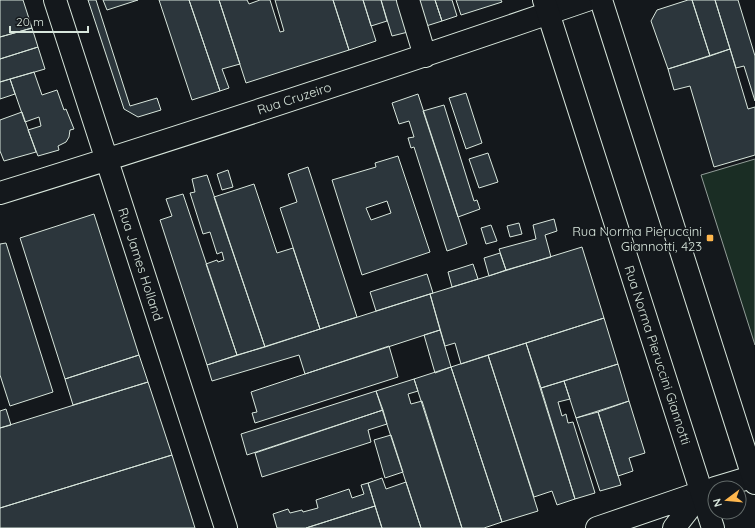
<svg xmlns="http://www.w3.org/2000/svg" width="755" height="528" viewBox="0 0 755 528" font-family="Quicksand,sans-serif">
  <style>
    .green { fill: #1a2d24; stroke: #939e99 }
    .building { fill: #2c363c; stroke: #d8e6dc; fill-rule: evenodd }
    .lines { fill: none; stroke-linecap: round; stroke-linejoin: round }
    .street-casing { stroke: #d8e6dc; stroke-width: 24 }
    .secondary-casing { stroke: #d8e6dc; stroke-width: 24 }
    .primary-casing { stroke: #d8e6dc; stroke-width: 24 }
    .street { stroke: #14181c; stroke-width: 22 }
    .secondary { stroke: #14181c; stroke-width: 22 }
    .primary { stroke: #14181c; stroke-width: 22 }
    .poi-dot { fill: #ffb74d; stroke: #14181c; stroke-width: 1.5 }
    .labels { text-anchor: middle; stroke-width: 3; stroke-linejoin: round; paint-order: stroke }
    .street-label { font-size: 13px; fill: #d8e6dc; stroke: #14181c }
    .poi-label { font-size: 13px; fill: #d8e6dc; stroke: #14181c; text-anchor: end }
  </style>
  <rect width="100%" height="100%" fill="#14181c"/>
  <path class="green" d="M 755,159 L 755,345 L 701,175 Z"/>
  <path class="building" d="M 0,0 L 23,0 L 32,28 L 0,37 Z
    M 88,0 L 96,0 L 130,106 L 157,98 L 161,110 L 138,117 L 124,109 Z
    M 103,0 L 138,0 L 107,10 Z
    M 159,0 L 189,0 L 220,91 L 192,100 Z
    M 189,0 L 219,0 L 240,64 L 222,69 L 229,88 L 220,91 Z
    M 219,0 L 247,0 L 249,4 L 260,0 L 270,0 L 280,32 L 284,31 L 275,0 L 333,0 L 349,50 L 246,83 Z
    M 333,0 L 363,0 L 376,41 L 349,50 Z
    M 363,0 L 381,0 L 387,21 L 371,26 Z
    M 381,0 L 398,0 L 408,32 L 392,36 Z
    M 415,0 L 435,0 L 442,21 L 423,27 Z
    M 435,0 L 452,0 L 457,16 L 442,21 Z
    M 456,0 L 501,0 L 502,2 L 461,15 Z
    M 688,0 L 692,0 L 710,56 L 668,69 L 651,21 L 657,10 Z
    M 692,0 L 715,0 L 730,49 L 710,56 Z
    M 715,0 L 738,0 L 755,56 L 755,101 L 744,66 L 736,68 Z
    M 32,28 L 38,47 L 0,59 L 0,37 Z
    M 38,47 L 45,69 L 0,82 L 0,59 Z
    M 730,49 L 748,109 L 755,107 L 755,155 L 714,167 L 690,86 L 674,90 L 668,69 Z
    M 34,72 L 42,95 L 57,90 L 64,110 L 66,109 L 74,129 L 70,130 L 69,137 L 66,142 L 58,146 L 59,150 L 38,156 L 28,130 L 41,126 L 39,117 L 25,122 L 10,79 Z
    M 10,79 L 15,94 L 0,99 L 0,82 Z
    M 466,93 L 482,143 L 466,149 L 449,98 Z
    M 418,94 L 467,244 L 447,251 L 414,147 L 411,148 L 408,138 L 414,137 L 409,121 L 399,124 L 392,103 Z
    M 444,105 L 474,201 L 477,200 L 480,209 L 458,217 L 423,111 Z
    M 22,112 L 36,152 L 4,161 L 0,151 L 0,120 Z
    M 488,153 L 498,182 L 479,188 L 469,159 Z
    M 398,156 L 430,252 L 362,275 L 332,180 L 376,167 L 375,163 ZM 387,201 L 391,213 L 371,220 L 366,208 Z
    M 308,167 L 357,317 L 320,329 L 280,208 L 297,202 L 288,174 Z
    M 228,170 L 233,187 L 222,190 L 217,174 Z
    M 207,175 L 265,347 L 237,355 L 206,264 L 217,260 L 218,262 L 224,260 L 222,252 L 217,254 L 210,232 L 203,234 L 190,193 L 195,192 L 192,179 Z
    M 254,184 L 277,253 L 293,248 L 320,329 L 265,347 L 214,197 Z
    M 183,194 L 237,355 L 207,365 L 160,220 L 172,216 L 166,199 Z
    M 94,214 L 139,355 L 65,379 L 20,238 Z
    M 554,219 L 557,231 L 545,235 L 551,257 L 506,270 L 499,249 L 536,239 L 533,225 Z
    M 519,223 L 522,234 L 510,237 L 507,226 Z
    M 491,225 L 497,241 L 486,244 L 481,228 Z
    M 6,243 L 53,392 L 10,406 L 0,375 L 0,244 Z
    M 582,247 L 604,318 L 461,364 L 455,343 L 445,346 L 430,294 Z
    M 500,253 L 506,270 L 489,276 L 484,258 Z
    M 473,264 L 478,279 L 452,287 L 448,272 Z
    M 427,274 L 433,293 L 376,311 L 370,292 Z
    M 430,294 L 440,330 L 305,374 L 299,355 L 212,381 L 207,365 Z
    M 604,318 L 618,364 L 541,388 L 526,343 Z
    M 440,330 L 451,367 L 435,373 L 424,335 Z
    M 526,343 L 575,499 L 557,505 L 552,491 L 534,497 L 488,355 Z
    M 389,346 L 398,377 L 255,423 L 252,413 L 257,412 L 251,392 Z
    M 139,355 L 148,382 L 73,405 L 65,379 Z
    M 488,355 L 538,511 L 502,522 L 451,367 Z
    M 618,364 L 629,401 L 576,418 L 564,381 Z
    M 451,367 L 502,522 L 484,528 L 462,528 L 414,379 Z
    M 414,379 L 418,391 L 408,394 L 411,404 L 422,401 L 462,528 L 421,528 L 376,391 Z
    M 564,381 L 570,399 L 558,402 L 562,416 L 566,414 L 568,423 L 573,422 L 595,493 L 575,499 L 541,388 Z
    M 148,382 L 172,455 L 0,508 L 0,428 Z
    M 376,391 L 383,410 L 247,455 L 241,434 Z
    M 629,401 L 645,453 L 629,458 L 633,471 L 618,476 L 598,412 Z
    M 6,409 L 11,425 L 0,428 L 0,411 Z
    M 383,410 L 387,424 L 368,430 L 371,442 L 262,477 L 255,453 Z
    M 598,412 L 621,485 L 600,491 L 576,418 Z
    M 391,435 L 403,472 L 385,478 L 374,440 Z
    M 172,455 L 195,528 L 0,528 L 0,508 Z
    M 382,478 L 386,489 L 406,482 L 421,528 L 382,528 L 368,483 Z
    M 368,483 L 375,506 L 306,528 L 277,528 L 273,514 L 288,509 L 290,513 L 302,510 L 303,512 L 318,508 L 316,500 L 349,489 L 352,498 L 364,494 L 361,485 Z
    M 375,506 L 382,528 L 306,528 Z"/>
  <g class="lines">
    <defs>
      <path id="street" d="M 55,0 L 226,528
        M 408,0 L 425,56
        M 0,193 C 197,132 392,67 587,0
        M 597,528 L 702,492
        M 674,528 L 702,492"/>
      <path id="secondary" d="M 715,488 L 755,476"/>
      <path id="primary" d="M 544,0 L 713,528
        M 601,0 L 755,483"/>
    </defs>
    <use href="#street" class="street-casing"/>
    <use href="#secondary" class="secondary-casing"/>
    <use href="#primary" class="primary-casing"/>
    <use href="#street" class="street"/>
    <use href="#secondary" class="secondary"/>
    <use href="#primary" class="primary"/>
  </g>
  <rect class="poi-dot" x="706" y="234" width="8" height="8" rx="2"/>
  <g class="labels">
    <g class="street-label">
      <text transform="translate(294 98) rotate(-18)" y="5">Rua Cruzeiro</text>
      <text transform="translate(141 264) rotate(72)" y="5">Rua James Holland</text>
      <text transform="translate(658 355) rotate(72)" y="5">Rua Norma Pieruccini Giannotti</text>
    </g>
    <g class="poi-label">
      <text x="702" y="236">Rua Norma Pieruccini<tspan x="702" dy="15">Giannotti, 423</tspan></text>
    </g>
  </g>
  <g transform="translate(727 500) rotate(254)"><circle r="19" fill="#14181c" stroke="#626a69"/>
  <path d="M0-3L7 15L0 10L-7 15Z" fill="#ffb74d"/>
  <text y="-6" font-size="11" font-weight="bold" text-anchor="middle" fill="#d8e6dc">N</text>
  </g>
  <path d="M10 26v6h78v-6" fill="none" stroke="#d8e6dc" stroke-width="2"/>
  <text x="16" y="26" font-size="12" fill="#d8e6dc" stroke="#14181c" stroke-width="3" paint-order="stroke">20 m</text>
</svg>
